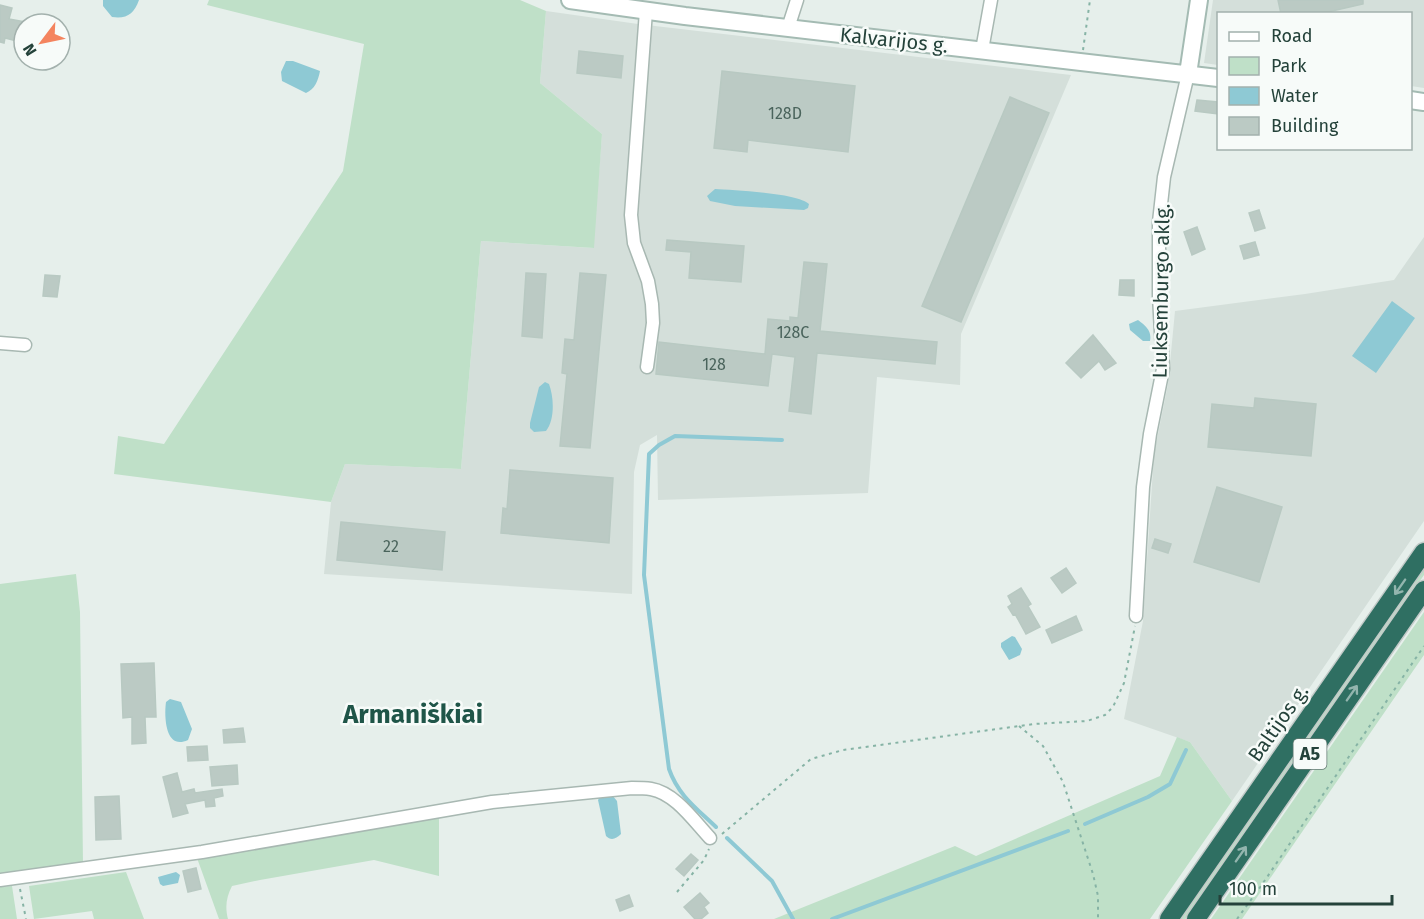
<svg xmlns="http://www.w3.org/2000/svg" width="1424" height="919" viewBox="0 0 1424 919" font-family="'Fira Sans',sans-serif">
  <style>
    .built { fill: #d4dfda }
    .green { fill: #bfe0c8 }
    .water { fill: #8ec9d4 }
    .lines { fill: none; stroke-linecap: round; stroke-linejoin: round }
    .stream { stroke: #8ec9d4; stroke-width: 4 }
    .building { fill: #bbcac4; stroke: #b8c9c2; stroke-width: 1.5 }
    .street-casing { stroke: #a8b8b2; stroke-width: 15 }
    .secondary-casing { stroke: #a4bbb3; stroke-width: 20 }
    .highway-casing { stroke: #c2cac8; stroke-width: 21 }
    .path { stroke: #86b3a5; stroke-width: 2; stroke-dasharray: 3 4.5; stroke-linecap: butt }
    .street { stroke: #fff; stroke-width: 12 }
    .secondary { stroke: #fff; stroke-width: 16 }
    .highway { stroke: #2f6f62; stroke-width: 18 }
    .oneway { stroke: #93b5ae }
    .labels { text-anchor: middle; stroke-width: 5; stroke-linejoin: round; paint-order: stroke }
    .number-label { font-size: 16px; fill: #4a645c }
    .shield { fill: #f7fbf9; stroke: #637a73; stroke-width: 1.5 }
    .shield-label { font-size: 18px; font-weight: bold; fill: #24423a }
    .street-label { font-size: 20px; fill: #24423a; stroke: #f7fbf9 }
    .district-label { font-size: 26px; font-weight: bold; fill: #1f5548; stroke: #f7fbf9 }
  </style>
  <rect width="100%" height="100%" fill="#e6efeb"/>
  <path class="built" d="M 1213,0 L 1424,0 L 1424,88 L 1411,86 L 1410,14 L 1218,14 L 1218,65 L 1204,63 Z
    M 546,11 L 638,24 L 1071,75 L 961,334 L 960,385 L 877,377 L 868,493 L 658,500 L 657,435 L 640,445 L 634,472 L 632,594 L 324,574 L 331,502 L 345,464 L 461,469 L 481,241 L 593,248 L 602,134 L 540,83 Z
    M 1424,237 L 1424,521 L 1232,801 L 1190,742 L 1124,719 L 1143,621 L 1154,454 L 1168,384 L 1175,311 L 1305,294 L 1394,280 Z"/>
  <path class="green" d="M 209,0 L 520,0 L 546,11 L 540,83 L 602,134 L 594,248 L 481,241 L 461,469 L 345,464 L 331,502 L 114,474 L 118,436 L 164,444 L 343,171 L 364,44 L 207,5 Z
    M 1424,566 L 1424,575 L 1185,919 L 1180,919 Z
    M 76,574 L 80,612 L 83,864 L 0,874 L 0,584 Z
    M 1424,612 L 1424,655 L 1242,919 L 1211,919 Z
    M 1177,737 L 1190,742 L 1232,801 L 1150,919 L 774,919 L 955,846 L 976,856 L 1160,776 Z
    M 439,817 L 439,876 L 374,860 L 260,880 L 232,886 C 226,898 225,907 228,919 L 219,919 L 197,858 Z
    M 126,872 L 144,919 L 94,919 L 92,911 L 34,919 L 29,886 Z
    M 12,886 L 17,919 L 0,919 L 0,887 Z"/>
  <path class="water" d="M 103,0 L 139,0 C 134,14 127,19 112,17 L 103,6 Z
    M 286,61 L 293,61 L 320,71 C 318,81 315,89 306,93 L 282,81 L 281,72 Z
    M 715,189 C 733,190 798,193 809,204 L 808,208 L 804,210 L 735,206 L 710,201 L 707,196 Z
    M 1392,301 L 1415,318 L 1376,373 L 1352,356 Z
    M 1138,320 C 1146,326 1152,331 1150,341 L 1143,341 L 1130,330 L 1129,324 Z
    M 545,382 L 549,384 C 554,397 555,420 546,431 L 534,432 L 530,428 L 530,423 L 539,387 Z
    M 1012,636 L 1015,637 L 1022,649 L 1020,655 L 1009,660 L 1001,647 L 1001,643 Z
    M 170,699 L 181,702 L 192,729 L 188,740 C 165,751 164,716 166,702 Z
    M 612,795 L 617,801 L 621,834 C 616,839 611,841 606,836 L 598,800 L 600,797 Z
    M 176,872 L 180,875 L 178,883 L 163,886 L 160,884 L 158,877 Z"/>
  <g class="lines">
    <path class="stream" d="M 1085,824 L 1148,797 L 1170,784 L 1186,750
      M 716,827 C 696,808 678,795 669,769 L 644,575 L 649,454 L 659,445 L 675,436 L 782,440
      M 727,838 L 772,881 L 793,919
      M 832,919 L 1068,831"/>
  </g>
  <path class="building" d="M 1278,0 L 1363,0 L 1363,4 L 1319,14 L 1281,14 Z
    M 0,5 L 12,8 L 9,19 L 26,22 L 21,42 L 5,38 L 4,43 L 0,42 Z
    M 579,51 L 623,56 L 621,78 L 577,73 Z
    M 722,71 L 855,86 L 848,152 L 748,140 L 747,152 L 714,148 Z
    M 1010,97 L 1049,113 L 961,322 L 922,306 Z
    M 1197,100 L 1218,102 L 1218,114 L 1195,111 Z
    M 1259,210 L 1265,228 L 1255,231 L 1249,213 Z
    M 1197,227 L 1205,249 L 1192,255 L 1184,232 Z
    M 667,240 L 744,246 L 741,282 L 689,278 L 691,252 L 666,250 Z
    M 1255,242 L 1259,255 L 1244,259 L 1240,246 Z
    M 804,262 L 827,264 L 820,331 L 937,342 L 935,364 L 817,353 L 811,414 L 789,411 L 795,357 L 772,354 L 768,386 L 656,374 L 659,342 L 765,354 L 768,319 L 790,321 L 790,317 L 798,318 Z
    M 526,273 L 546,274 L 542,338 L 522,336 Z
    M 580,273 L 606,275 L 590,448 L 560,446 L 567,374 L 562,373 L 565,339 L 574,340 Z
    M 45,275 L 60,276 L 57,297 L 43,296 Z
    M 1120,280 L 1134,280 L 1134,296 L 1119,295 Z
    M 1093,335 L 1116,363 L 1105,370 L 1099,361 L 1081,378 L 1066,363 Z
    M 1255,398 L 1316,404 L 1311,456 L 1208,447 L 1212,404 L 1254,408 Z
    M 510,470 L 613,478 L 609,543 L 501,533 L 503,508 L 507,509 Z
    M 1217,487 L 1282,507 L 1259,582 L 1194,562 Z
    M 341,522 L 445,532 L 442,570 L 337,560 Z
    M 1155,539 L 1171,544 L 1168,553 L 1152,548 Z
    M 1066,568 L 1076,583 L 1062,593 L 1051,578 Z
    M 1021,588 L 1031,604 L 1028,606 L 1040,627 L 1026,634 L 1015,614 L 1013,615 L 1008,607 L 1012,604 L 1008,596 Z
    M 1076,616 L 1082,630 L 1052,643 L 1046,630 Z
    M 154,663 L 156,717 L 145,717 L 146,743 L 132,744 L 132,717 L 123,718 L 121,664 Z
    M 243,728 L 245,742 L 224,743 L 223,730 Z
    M 207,746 L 208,760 L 188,761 L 187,747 Z
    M 237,765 L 238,784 L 212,786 L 210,767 Z
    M 177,773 L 182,792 L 194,789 L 195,793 L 222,789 L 223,796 L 214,798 L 215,806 L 206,807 L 205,800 L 185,804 L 188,813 L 173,817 L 163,777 Z
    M 119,796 L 121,839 L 96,840 L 95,797 Z
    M 691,854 L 698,860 L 684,876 L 676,869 Z
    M 196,868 L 201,889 L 188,892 L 183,871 Z
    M 700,893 L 709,903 L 704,907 L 708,913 L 701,919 L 695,919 L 684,907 Z
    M 629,895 L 633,906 L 620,911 L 616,900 Z"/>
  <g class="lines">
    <defs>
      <path id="street" d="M 646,11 L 631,215 L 634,243 L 648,281 L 652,304 L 653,323 L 647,367
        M 788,28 L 797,0
        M 982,50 L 991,0
        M 0,343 L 25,345
        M 1136,616 L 1143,487 L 1150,434 L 1163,369 L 1159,296 L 1159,222 L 1164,177 L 1188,74
        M 0,880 L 202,852 L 492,802 L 632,788 C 638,788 645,788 651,789 C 675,793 694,821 710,838"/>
      <path id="secondary" d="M 570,0 L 685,16 L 1218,78
        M 1188,74 L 1199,0
        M 1410,100 L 1424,102"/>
      <path id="highway" d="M 1169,919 L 1424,552
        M 1196,919 L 1424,590"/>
    </defs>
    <use href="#street" class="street-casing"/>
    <use href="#secondary" class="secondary-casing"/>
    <use href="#highway" class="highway-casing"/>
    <path class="path" d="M 1083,50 L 1090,0
      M 1019,726 L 1043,746 L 1063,782 L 1093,874 L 1098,896 L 1098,919
      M 722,834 L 811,759 L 843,750 L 1034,724 L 1087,721 L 1105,715 L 1113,707 L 1124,683 L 1135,626
      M 20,889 L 26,919
      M 677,892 L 704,860 L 709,849
      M 1237,919 L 1261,886 L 1424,646"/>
    <use href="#street" class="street"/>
    <use href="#secondary" class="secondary"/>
    <use href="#highway" class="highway"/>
  </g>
  <defs><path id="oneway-shaft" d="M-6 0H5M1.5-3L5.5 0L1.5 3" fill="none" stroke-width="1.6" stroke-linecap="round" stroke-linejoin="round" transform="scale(1.5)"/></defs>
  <g class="oneway">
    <use href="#oneway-shaft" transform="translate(1400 587) rotate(125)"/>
    <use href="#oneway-shaft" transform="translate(1352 693) rotate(-55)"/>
    <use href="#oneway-shaft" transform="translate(1241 854) rotate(-55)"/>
  </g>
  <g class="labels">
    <g class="number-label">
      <text x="785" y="119">128D</text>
      <text x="793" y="338">128C</text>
      <text x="714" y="370">128</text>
      <text x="391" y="552">22</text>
    </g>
    <rect class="shield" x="1293.5" y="739" width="33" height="30" rx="4.5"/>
    <g class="shield-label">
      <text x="1310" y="760">A5</text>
    </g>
    <g class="street-label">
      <text transform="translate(894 40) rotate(6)" y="7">Kalvarijos g.</text>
      <text transform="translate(1161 291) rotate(-89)" y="7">Liuksemburgo aklg.</text>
      <text transform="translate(1278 723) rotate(-55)" y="7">Baltijos g.</text>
    </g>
    <g class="district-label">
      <text x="413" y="723">Armaniškiai</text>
    </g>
  </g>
  <rect x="1217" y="12" width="195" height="138" fill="#f7fbf9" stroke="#a3b1ad" stroke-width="1.5"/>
  <rect x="1229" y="32" width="30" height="9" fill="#ffffff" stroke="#a3b1ad" stroke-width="1.5"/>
  <text x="1271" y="42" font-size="18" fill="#24423a">Road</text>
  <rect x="1229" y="57" width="30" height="18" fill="#bfe0c8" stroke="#a3b1ad" stroke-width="1.5"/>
  <text x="1271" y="72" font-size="18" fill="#24423a">Park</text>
  <rect x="1229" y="87" width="30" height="18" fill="#8ec9d4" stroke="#a3b1ad" stroke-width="1.5"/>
  <text x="1271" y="102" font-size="18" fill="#24423a">Water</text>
  <rect x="1229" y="117" width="30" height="18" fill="#bbcac4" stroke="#a3b1ad" stroke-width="1.5"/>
  <text x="1271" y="132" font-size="18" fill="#24423a">Building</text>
  <g transform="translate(42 42) rotate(238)"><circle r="28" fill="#f7fbf9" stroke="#a3b1ad" stroke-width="1.5"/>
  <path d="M0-4.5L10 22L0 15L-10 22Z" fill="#f4845f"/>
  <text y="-9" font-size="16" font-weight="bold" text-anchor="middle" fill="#24423a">N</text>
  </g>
  <path d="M1220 895v9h172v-9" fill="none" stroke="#24423a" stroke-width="3"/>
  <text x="1229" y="895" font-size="18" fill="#24423a" stroke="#f7fbf9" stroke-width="4.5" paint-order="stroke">100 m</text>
</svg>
